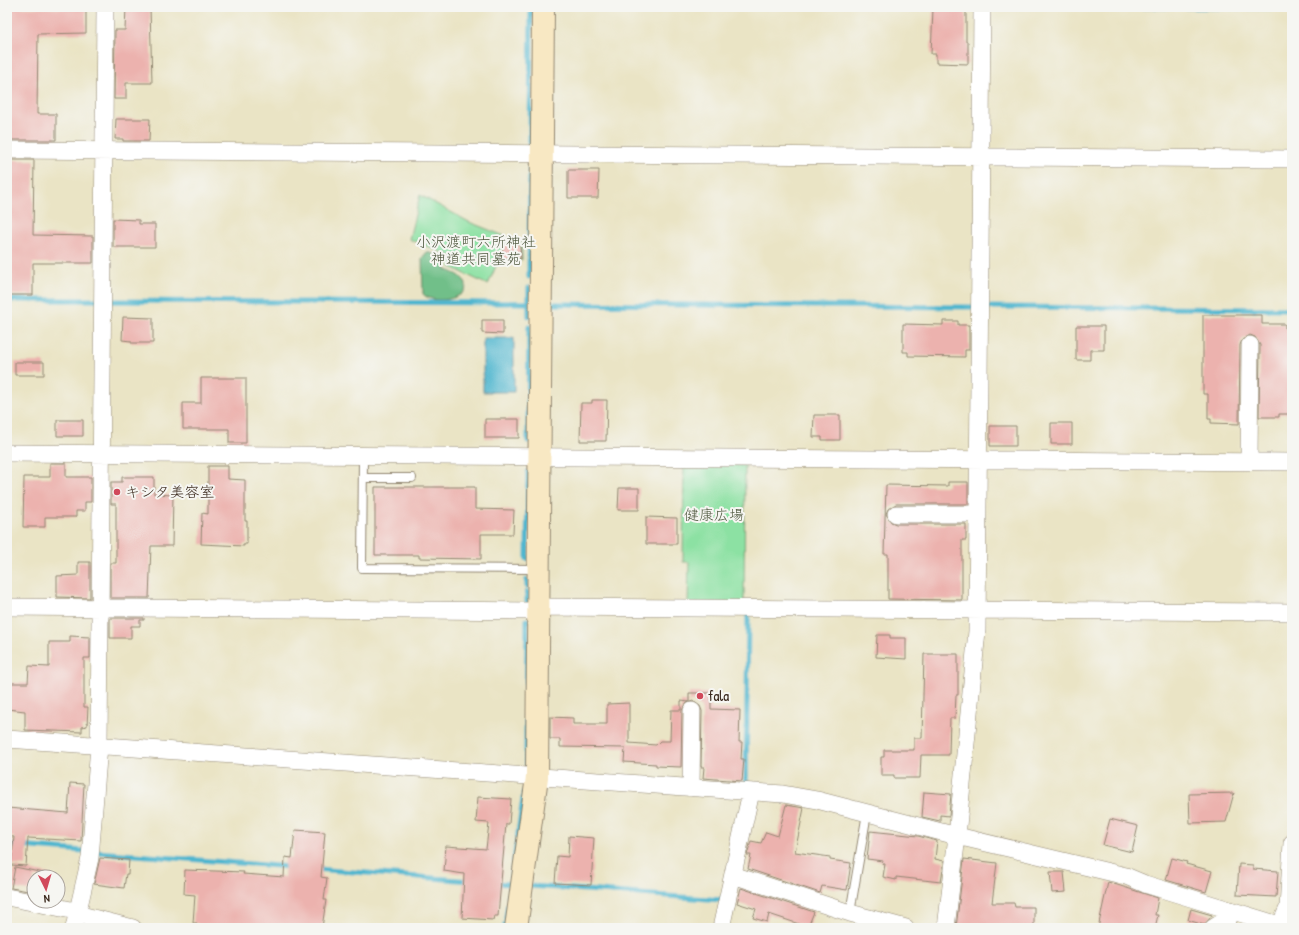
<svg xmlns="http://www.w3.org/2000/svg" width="1299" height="935" viewBox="0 0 1299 935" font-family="'Patrick Hand','Klee One',sans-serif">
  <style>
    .green { fill: #8ce1a3; stroke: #648660 }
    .forest { fill: #71bf89; stroke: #567454 }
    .water { fill: #50b6cf; stroke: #467076 }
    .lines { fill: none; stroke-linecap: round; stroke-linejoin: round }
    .stream { stroke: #50b6cf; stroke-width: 5 }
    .building { fill: #ecb2ae }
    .lane-casing { stroke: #928772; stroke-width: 10 }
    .street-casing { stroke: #928772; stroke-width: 18 }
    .secondary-casing { stroke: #928772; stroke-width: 24 }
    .lane { stroke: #fff; stroke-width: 8 }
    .street { stroke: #fff; stroke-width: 17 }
    .secondary { stroke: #f8e8c3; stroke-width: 22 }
    .poi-dot { fill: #d1495b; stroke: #f6f6f2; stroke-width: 1.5 }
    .labels { text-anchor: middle; stroke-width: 4; stroke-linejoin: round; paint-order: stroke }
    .park-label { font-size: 15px; fill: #4f583f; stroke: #f6f6f2 }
    .poi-label { font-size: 15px; fill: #3b2a1e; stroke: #f6f6f2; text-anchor: start }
  </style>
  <rect width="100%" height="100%" fill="#f6f6f2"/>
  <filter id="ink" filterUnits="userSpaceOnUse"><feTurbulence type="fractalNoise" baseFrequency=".025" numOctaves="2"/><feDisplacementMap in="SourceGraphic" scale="8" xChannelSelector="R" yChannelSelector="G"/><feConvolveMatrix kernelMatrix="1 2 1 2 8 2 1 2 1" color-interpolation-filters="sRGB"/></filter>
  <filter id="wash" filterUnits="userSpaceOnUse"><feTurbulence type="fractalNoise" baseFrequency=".012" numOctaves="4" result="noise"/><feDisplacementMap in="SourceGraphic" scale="16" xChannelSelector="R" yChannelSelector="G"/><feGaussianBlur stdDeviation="0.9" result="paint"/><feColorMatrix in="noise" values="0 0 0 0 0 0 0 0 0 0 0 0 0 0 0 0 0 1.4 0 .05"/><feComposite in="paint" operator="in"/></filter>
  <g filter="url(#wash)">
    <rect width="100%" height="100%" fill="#eae4c5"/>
    <path class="green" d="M 420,195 L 469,222 L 522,243 L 522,260 L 498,261 L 488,285 L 449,266 L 453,257 L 409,239 Z
      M 684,464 L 745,465 L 744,604 L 688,604 L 689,562 L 683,562 Z"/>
    <path class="forest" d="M 427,252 L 445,258 L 447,260 L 445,268 L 447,270 C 452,272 458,274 461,277 C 481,295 436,308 423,294 L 422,258 Z"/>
    <path class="water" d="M 483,338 L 514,338 L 514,392 L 483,392 Z"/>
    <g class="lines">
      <path class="stream" d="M 1118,7 L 1292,8
        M 530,147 L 531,7
        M 529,277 L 530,162
        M 7,300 L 96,300
        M 109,301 L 532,303
        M 550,304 L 972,307
        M 988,307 L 1292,309
        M 529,316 L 529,288
        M 528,441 L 529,327
        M 527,559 L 528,472
        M 527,586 L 527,580
        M 527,592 L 527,602
        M 526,763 L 527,620
        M 746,785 L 748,614
        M 7,845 L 84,851
        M 97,852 L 291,867
        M 315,869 L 471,881
        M 494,883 L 513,884
        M 531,886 L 722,900 L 722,898
        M 509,896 L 524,792
        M 506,918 L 508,905
        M 505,928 L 505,924"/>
    </g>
    <g id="blocks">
      <path class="building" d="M 7,7 L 86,9 L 86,33 L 38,34 L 37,114 L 56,114 L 56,140 L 7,140 Z
        M 126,7 L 150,7 L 152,83 L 126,83 L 126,99 L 114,99 L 115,30 L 125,30 Z
        M 933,9 L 966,10 L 966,42 L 968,42 L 968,64 L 936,63 L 936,54 L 931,54 Z
        M 116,119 L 150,119 L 149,141 L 123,141 L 123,139 L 115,139 Z
        M 7,160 L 34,160 L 33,235 L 93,236 L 93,263 L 33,263 L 33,295 L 7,295 Z
        M 568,170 L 599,170 L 598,198 L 568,198 Z
        M 113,219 L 139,220 L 139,224 L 155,224 L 155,247 L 113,247 Z
        M 502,244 L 520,244 L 521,259 L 502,259 Z
        M 1203,315 L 1262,315 L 1262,324 L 1285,324 L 1285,328 L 1292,328 L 1292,414 L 1279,414 L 1279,417 L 1259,417 L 1260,345 L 1255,337 L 1250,335 L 1242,340 L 1240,345 L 1239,424 L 1211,423 L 1211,419 L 1208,419 L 1208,394 L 1203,394 Z
        M 123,317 L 153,318 L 153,343 L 131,343 L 131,341 L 122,340 Z
        M 482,320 L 503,320 L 503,334 L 482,333 Z
        M 943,321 L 958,321 L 958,325 L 969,325 L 969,350 L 965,350 L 965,357 L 908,356 L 908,352 L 903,352 L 903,324 L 943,325 Z
        M 1076,326 L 1104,326 L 1104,350 L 1090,350 L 1090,360 L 1076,360 Z
        M 15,362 L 44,362 L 44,375 L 15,375 Z
        M 201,378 L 246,378 L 246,443 L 229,443 L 229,429 L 183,429 L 183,403 L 201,403 Z
        M 592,400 L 607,400 L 606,441 L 580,441 L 581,403 L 592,403 Z
        M 814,415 L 840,415 L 840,440 L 822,440 L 822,437 L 813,437 Z
        M 485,419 L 519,419 L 519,438 L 485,438 Z
        M 57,420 L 83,420 L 83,436 L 57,436 Z
        M 1051,423 L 1072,423 L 1072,444 L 1051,444 Z
        M 990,426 L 1016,426 L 1016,446 L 990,446 Z
        M 50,463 L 66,463 L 66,477 L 91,477 L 91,502 L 85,502 L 85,511 L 76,511 L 76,517 L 45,517 L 45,527 L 23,527 L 24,477 L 50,477 Z
        M 208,466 L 228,466 L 228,479 L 245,480 L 245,521 L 247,521 L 247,544 L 244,544 L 244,546 L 201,544 L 202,513 L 208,514 Z
        M 122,477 L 154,477 L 154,494 L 173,495 L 172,546 L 151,546 L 149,598 L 110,598 L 110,563 L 116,563 L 116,504 L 111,504 L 111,482 L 122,482 Z
        M 948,482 L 968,482 L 968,504 L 896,504 L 888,509 L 886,514 L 891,522 L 896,524 L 966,524 L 966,540 L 962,540 L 962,600 L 888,599 L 888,554 L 884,554 L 886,485 L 948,486 Z
        M 375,487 L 475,487 L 475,509 L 514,510 L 513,534 L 481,534 L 481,559 L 419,558 L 419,555 L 375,555 Z
        M 619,488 L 639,488 L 639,510 L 618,510 Z
        M 646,517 L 677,518 L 677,544 L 646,544 Z
        M 78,562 L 90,562 L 90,598 L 57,597 L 57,576 L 78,575 Z
        M 110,618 L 144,618 L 144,620 L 140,620 L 140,626 L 131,626 L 131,638 L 110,638 Z
        M 877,635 L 890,635 L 890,638 L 906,638 L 906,659 L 876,657 Z
        M 70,636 L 90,637 L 90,658 L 84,658 L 84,707 L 88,707 L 87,726 L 82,727 L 82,732 L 25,730 L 25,711 L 7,709 L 7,683 L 28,683 L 29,666 L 49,667 L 49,642 L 70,642 Z
        M 924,654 L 958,654 L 958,695 L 956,695 L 955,718 L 950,718 L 949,755 L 921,755 L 920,778 L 894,778 L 894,775 L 881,775 L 881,757 L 884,757 L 884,750 L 914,750 L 914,738 L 922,738 Z
        M 689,693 L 711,693 L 711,709 L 740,710 L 739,742 L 742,742 L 741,759 L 744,759 L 742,781 L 703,778 L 704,767 L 701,767 L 702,711 L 700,706 L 693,701 L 687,703 L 682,710 L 681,767 L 656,766 L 656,764 L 624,762 L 625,748 L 560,747 L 560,739 L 550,739 L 550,717 L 573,718 L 573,724 L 607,724 L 607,704 L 629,703 L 629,743 L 656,745 L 660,741 L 670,741 L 671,710 L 681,710 L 681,701 L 689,702 Z
        M 70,783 L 84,784 L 81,841 L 28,838 L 26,866 L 11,865 L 14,837 L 7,836 L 7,808 L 68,813 Z
        M 924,792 L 951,794 L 949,816 L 940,815 L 940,821 L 922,817 Z
        M 1234,793 L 1226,822 L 1190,823 L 1189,794 Z
        M 478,797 L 511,799 L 509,824 L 506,824 L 498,916 L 494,916 L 493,920 L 462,918 L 464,874 L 444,871 L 446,846 L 486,849 L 489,823 L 476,822 Z
        M 786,805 L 804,808 L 795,852 L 830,857 L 830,860 L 851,863 L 847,890 L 822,886 L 820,893 L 748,869 L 751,855 L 747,855 L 751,841 L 761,843 L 766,832 L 778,836 Z
        M 1110,819 L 1138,826 L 1132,852 L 1103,845 Z
        M 295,830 L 325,832 L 321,877 L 327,878 L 324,900 L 326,900 L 322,928 L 196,928 L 197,923 L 193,923 L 195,895 L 184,894 L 185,870 L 244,872 L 243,874 L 284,877 L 285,857 L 292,858 Z
        M 870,831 L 918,836 L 937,841 L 935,859 L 944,861 L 941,882 L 896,877 L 896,880 L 883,877 L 885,864 L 882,864 L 883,861 L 867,859 Z
        M 569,836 L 594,838 L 591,885 L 555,883 L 557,856 L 568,857 Z
        M 100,858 L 129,860 L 128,874 L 126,874 L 124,888 L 94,884 Z
        M 1172,858 L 1187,862 L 1186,864 L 1212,871 L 1206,892 L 1166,880 Z
        M 964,859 L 997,863 L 992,903 L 1014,903 L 1015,907 L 1034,907 L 1034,928 L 956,928 Z
        M 1239,864 L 1253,865 L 1253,869 L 1278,871 L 1276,897 L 1237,895 Z
        M 15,867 L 49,874 L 49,876 L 52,877 L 34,877 L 34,892 L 11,888 Z
        M 1050,872 L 1064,872 L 1066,892 L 1052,893 Z
        M 1108,882 L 1158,898 L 1155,915 L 1158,915 L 1155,928 L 1098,928 Z
        M 741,888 L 814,912 L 808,927 L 769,914 L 767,922 L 753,918 L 756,909 L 737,903 Z
        M 1191,909 L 1212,915 L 1211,917 L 1204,925 L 1188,920 Z"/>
    </g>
  </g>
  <g filter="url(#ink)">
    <use href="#blocks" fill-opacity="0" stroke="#928772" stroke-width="1"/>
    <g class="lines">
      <defs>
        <path id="lane" d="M 363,455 L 362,568 L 538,569
          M 363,478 L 412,478
          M 850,913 L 867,813"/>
        <path id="street" d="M 7,150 L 1292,159
          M 7,453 L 1292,462
          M 1249,462 L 1250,345
          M 896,514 L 978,514
          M 7,607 L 539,611
          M 539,607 L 1292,612
          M 7,739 L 783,794 L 817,800 L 957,836 L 1126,876 L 1145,884 L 1279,925
          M 691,788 L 692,711
          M 733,875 L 850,913 L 906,928
          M 7,897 L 71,910 L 85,916 L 133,928
          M 74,928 L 90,858 L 99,746 L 105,7
          M 721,928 L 751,792
          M 946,928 L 957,836 L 977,631 L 982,7
          M 1213,928 L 1229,918 L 1231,910
          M 1279,928 L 1288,908 L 1292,843"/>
        <path id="secondary" d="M 516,928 L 537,777 L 543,7"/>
      </defs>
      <use href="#lane" class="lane-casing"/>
      <use href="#street" class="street-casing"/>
      <use href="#secondary" class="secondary-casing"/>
      <use href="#lane" class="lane"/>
      <use href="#street" class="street"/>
      <use href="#secondary" class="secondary"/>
    </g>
  </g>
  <g class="poi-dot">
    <circle cx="117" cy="492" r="4"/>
    <circle cx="700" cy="696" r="4"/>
  </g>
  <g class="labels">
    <g class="park-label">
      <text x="476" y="247">小沢渡町六所神社<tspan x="476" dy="17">神道共同墓苑</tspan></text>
      <text x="714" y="520">健康広場</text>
    </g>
    <g class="poi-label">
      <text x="125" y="497">キシタ美容室</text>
      <text x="708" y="701">fala</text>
    </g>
  </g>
  <rect width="1299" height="935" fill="none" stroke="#f6f6f2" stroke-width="24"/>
  <g transform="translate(46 889) rotate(175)"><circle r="19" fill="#f6f6f2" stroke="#aba49d"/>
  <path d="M0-3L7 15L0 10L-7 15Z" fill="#d1495b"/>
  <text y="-6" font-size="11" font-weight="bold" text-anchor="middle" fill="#3b2a1e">N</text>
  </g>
</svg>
